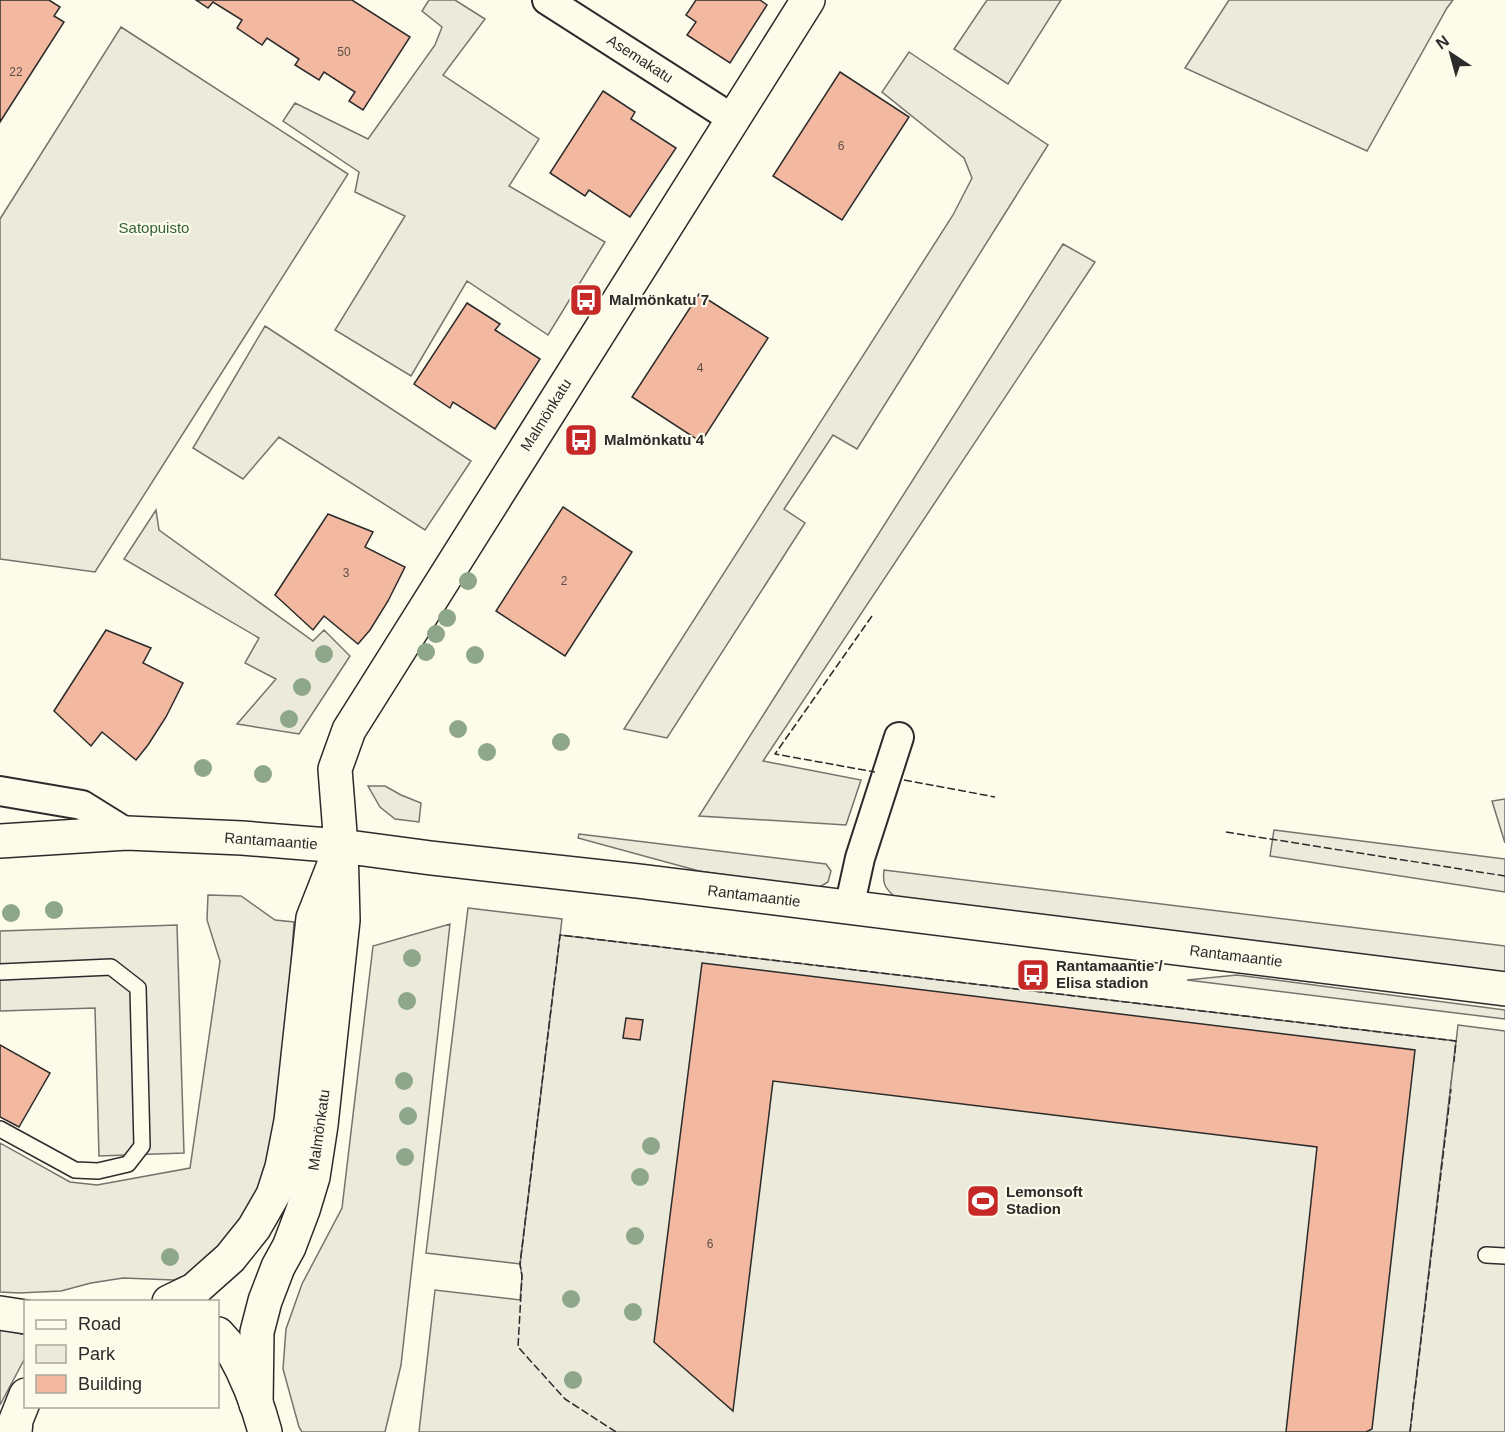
<svg xmlns="http://www.w3.org/2000/svg" width="1505" height="1432" viewBox="0 0 1505 1432" font-family="Arial,sans-serif">
  <style>
    .green { fill: #ecebdb; stroke: #74746e; stroke-width: 1.5 }
    .parking { fill: #eceadb; stroke: #74746e; stroke-width: 1.5 }
    .building { fill: #f2b8a0; stroke: #2b2b2b; stroke-width: 1.5 }
    .lines { fill: none; stroke-linecap: round; stroke-linejoin: round }
    .lane-casing { stroke: #2b2b2b; stroke-width: 18 }
    .street-casing { stroke: #2b2b2b; stroke-width: 32 }
    .secondary-casing { stroke: #2b2b2b; stroke-width: 36 }
    .primary-casing { stroke: #2b2b2b; stroke-width: 36 }
    .lane { stroke: #fdfbea; stroke-width: 15 }
    .street { stroke: #fdfbea; stroke-width: 28 }
    .secondary { stroke: #fdfbea; stroke-width: 33 }
    .primary { stroke: #fdfbea; stroke-width: 33 }
    .fence { stroke: #2b2b2b; stroke-width: 1.5; stroke-dasharray: 8 3; stroke-linecap: butt }
    .tree { fill: #8ea78a }
    .labels { text-anchor: middle; stroke-width: 4.5; stroke-linejoin: round; paint-order: stroke }
    .number-label { font-size: 12px; fill: #5d4e48 }
    .street-label { font-size: 15px; fill: #2b2b2b; stroke: #fdfbea }
    .park-label { font-size: 15px; fill: #34623c; stroke: #fdfbea }
    .poi-label { font-size: 15px; font-weight: bold; fill: #2b2b2b; stroke: #fdfbea; text-anchor: start }
  </style>
  <rect width="100%" height="100%" fill="#fdfbea"/>
  <path class="green" d="M 429,0 L 455,0 L 485,19 L 443,75 L 539,139 L 509,186 L 605,242 L 548,335 L 467,281 L 411,376 L 335,330 L 405,216 L 355,192 L 359,172 L 283,121 L 295,103 L 368,139 L 435,45 L 442,27 L 422,11 Z
    M 1229,0 L 1453,0 L 1447,8 L 1367,151 L 1185,68 Z
    M 121,27 L 348,174 L 95,572 L 0,559 L 0,219 Z
    M 1063,244 L 1095,262 L 763,761 L 861,780 L 846,825 L 699,816 Z
    M 265,326 L 471,461 L 425,530 L 279,437 L 243,479 L 193,448 Z
    M 156,510 L 159,530 L 313,641 L 324,630 L 350,656 L 299,734 L 237,724 L 276,679 L 245,663 L 259,638 L 124,559 Z
    M 368,786 L 385,786 L 401,795 L 421,803 L 419,822 L 395,819 L 380,807 Z
    M 1505,799 L 1505,843 L 1492,801 Z
    M 1274,830 L 1505,859 L 1505,892 L 1270,856 Z
    M 579,834 L 826,864 L 831,871 L 828,882 L 816,889 L 699,871 L 578,838 Z
    M 884,870 L 1505,946 L 1505,972 L 896,898 C 886,889 882,885 884,870 Z
    M 208,895 L 241,896 L 275,920 L 294,922 L 280,1120 L 272,1164 L 243,1222 L 198,1270 L 174,1280 L 123,1278 L 91,1283 L 61,1291 L 19,1293 L 0,1292 L 0,1143 L 70,1182 L 97,1185 L 190,1168 L 220,961 L 207,920 Z
    M 450,924 L 401,1365 L 385,1432 L 302,1432 L 299,1427 L 283,1369 L 286,1329 L 302,1284 L 342,1208 L 373,946 Z
    M 560,935 L 1456,1041 L 1410,1432 L 419,1432 L 435,1290 L 520,1300 L 522,1276 L 520,1264 Z
    M 1237,975 L 1505,1010 L 1505,1019 L 1187,980 Z
    M 0,1329 L 26,1335 L 25,1358 L 0,1405 Z"/>
  <path class="parking" d="M 987,0 L 1061,0 L 1008,84 L 954,49 Z
    M 909,52 L 1048,145 L 857,449 L 833,435 L 784,509 L 805,523 L 667,738 L 624,729 L 953,215 L 972,178 L 964,158 L 882,92 Z
    M 468,908 L 562,919 L 520,1264 L 426,1253 Z
    M 177,925 L 184,1153 L 99,1156 L 95,1008 L 0,1011 L 0,931 Z
    M 1458,1025 L 1505,1031 L 1505,1432 L 1410,1432 Z"/>
  <path class="building" d="M 0,0 L 49,0 L 60,7 L 54,16 L 64,22 L 0,122 Z
    M 196,0 L 352,0 L 410,37 L 363,110 L 349,101 L 355,92 L 324,72 L 319,80 L 295,65 L 299,59 L 267,38 L 262,45 L 237,28 L 242,20 L 213,2 L 208,8 Z
    M 696,0 L 760,0 L 767,5 L 730,63 L 687,35 L 696,22 L 686,15 Z
    M 840,72 L 909,117 L 842,220 L 773,176 Z
    M 603,91 L 635,112 L 631,119 L 676,148 L 630,217 L 589,190 L 585,196 L 550,173 Z
    M 699,294 L 768,338 L 701,442 L 632,397 Z
    M 467,303 L 500,324 L 495,330 L 540,359 L 495,429 L 453,402 L 450,408 L 414,384 Z
    M 563,507 L 632,552 L 565,656 L 496,611 Z
    M 328,514 L 373,532 L 365,547 L 405,567 L 388,601 L 370,630 L 358,644 L 324,616 L 313,630 L 275,595 Z
    M 106,630 L 151,648 L 143,663 L 183,683 L 166,717 L 148,745 L 136,760 L 102,732 L 91,746 L 54,711 Z
    M 702,963 L 1415,1050 L 1372,1429 L 1366,1432 L 1286,1432 L 1317,1147 L 773,1081 L 733,1411 L 654,1342 Z
    M 626,1018 L 643,1020 L 640,1040 L 623,1038 Z
    M 0,1045 L 50,1073 L 19,1127 L 0,1117 Z"/>
  <g class="lines">
    <defs>
      <path id="lane" d="M 0,972 L 111,967 L 138,988 L 142,1146 L 128,1164 L 98,1171 L 75,1170 L 0,1129
        M 1486,1255 L 1505,1256"/>
      <path id="street" d="M 547,0 L 733,119
        M 0,791 L 82,805 L 127,833
        M 849,908 L 860,858 L 899,737"/>
      <path id="secondary" d="M 0,841 L 127,833 L 242,838 L 341,846 L 431,858 L 638,881 L 1505,989
        M 169,1302 L 194,1290 L 230,1258 L 254,1228 L 273,1195 L 282,1167 L 291,1121 L 313,918 L 335,862
        M 256,1404 L 257,1332 L 265,1301 L 278,1267 L 289,1247 L 303,1210 L 313,1177 L 321,1125 L 343,920 L 341,846 L 335,769 L 349,730 L 808,0"/>
      <path id="primary" d="M 0,1313 L 26,1317
        M 218,1334 C 223,1340 229,1346 233,1352 C 247,1377 258,1405 265,1432
        M 15,1432 L 16,1420 L 26,1395"/>
    </defs>
    <use href="#lane" class="lane-casing"/>
    <use href="#street" class="street-casing"/>
    <use href="#secondary" class="secondary-casing"/>
    <use href="#primary" class="primary-casing"/>
    <use href="#lane" class="lane"/>
    <use href="#street" class="street"/>
    <use href="#secondary" class="secondary"/>
    <use href="#primary" class="primary"/>
    <path class="fence" d="M 872,616 L 775,754 L 875,772
      M 904,780 L 995,797
      M 1226,832 L 1505,876
      M 616,1432 L 565,1399 L 518,1347 L 522,1276 L 520,1264 L 560,935 L 1456,1041 L 1454,1062
      M 1410,1432 L 1451,1089"/>
  </g>
  <g class="tree">
    <circle cx="468" cy="581" r="9"/>
    <circle cx="447" cy="618" r="9"/>
    <circle cx="436" cy="634" r="9"/>
    <circle cx="426" cy="652" r="9"/>
    <circle cx="324" cy="654" r="9"/>
    <circle cx="475" cy="655" r="9"/>
    <circle cx="302" cy="687" r="9"/>
    <circle cx="289" cy="719" r="9"/>
    <circle cx="458" cy="729" r="9"/>
    <circle cx="561" cy="742" r="9"/>
    <circle cx="487" cy="752" r="9"/>
    <circle cx="203" cy="768" r="9"/>
    <circle cx="263" cy="774" r="9"/>
    <circle cx="54" cy="910" r="9"/>
    <circle cx="11" cy="913" r="9"/>
    <circle cx="412" cy="958" r="9"/>
    <circle cx="407" cy="1001" r="9"/>
    <circle cx="404" cy="1081" r="9"/>
    <circle cx="408" cy="1116" r="9"/>
    <circle cx="651" cy="1146" r="9"/>
    <circle cx="405" cy="1157" r="9"/>
    <circle cx="640" cy="1177" r="9"/>
    <circle cx="635" cy="1236" r="9"/>
    <circle cx="170" cy="1257" r="9"/>
    <circle cx="571" cy="1299" r="9"/>
    <circle cx="633" cy="1312" r="9"/>
    <circle cx="573" cy="1380" r="9"/>
  </g>
  <defs>
    <symbol id="bus-square" viewBox="-11 -11 22 22"><rect x="-9" y="-9" width="18" height="18" rx="4" fill="#c62828" stroke="#fdfbea"/><path d="M-5-6H5V4H4V6H2V4H-2V6H-4V4H-5ZM-3.5-4V0h7V-4ZM-3.5 1.2v1.5H-2V1.2ZM2 1.2v1.5H3.5V1.2Z" fill="#fff"/></symbol>
    <symbol id="stadium-square" viewBox="-11 -11 22 22"><rect x="-9" y="-9" width="18" height="18" rx="4" fill="#c62828" stroke="#fdfbea"/><path d="M0-5a6.5 5 0 1 0 0 10a6.5 5 0 1 0 0-10ZM-3.5-1.8h7v3.6h-7Z" fill="#fff"/></symbol>
  </defs>
  <g fill-rule="evenodd">
    <use href="#bus-square" x="567" y="281" width="38" height="38"/>
    <use href="#bus-square" x="562" y="421" width="38" height="38"/>
    <use href="#bus-square" x="1014" y="956" width="38" height="38"/>
    <use href="#stadium-square" x="964" y="1182" width="38" height="38"/>
  </g>
  <g class="labels">
    <g class="number-label">
      <text x="344" y="56">50</text>
      <text x="16" y="76">22</text>
      <text x="841" y="150">6</text>
      <text x="700" y="372">4</text>
      <text x="346" y="577">3</text>
      <text x="564" y="585">2</text>
      <text x="710" y="1248">6</text>
    </g>
    <g class="street-label">
      <text transform="translate(640 59) rotate(33)" y="5">Asemakatu</text>
      <text transform="translate(546 415) rotate(-58)" y="5">Malmönkatu</text>
      <text transform="translate(271 841) rotate(4)" y="5">Rantamaantie</text>
      <text transform="translate(754 896) rotate(7)" y="5">Rantamaantie</text>
      <text transform="translate(1236 956) rotate(7)" y="5">Rantamaantie</text>
      <text transform="translate(319 1130) rotate(-82)" y="5">Malmönkatu</text>
    </g>
    <g class="park-label">
      <text x="154" y="233">Satopuisto</text>
    </g>
    <g class="poi-label">
      <text x="609" y="305">Malmönkatu 7</text>
      <text x="604" y="445">Malmönkatu 4</text>
      <text x="1056" y="971">Rantamaantie /<tspan x="1056" dy="17">Elisa stadion</tspan></text>
      <text x="1006" y="1197">Lemonsoft<tspan x="1006" dy="17">Stadion</tspan></text>
    </g>
  </g>
  <rect x="24" y="1300" width="195" height="108" fill="#fdfbea" stroke="#a9a89e" stroke-width="1.5"/>
  <rect x="36" y="1320" width="30" height="9" fill="#fdfbea" stroke="#a9a89e" stroke-width="1.5"/>
  <text x="78" y="1330" font-size="18" fill="#2b2b2b">Road</text>
  <rect x="36" y="1345" width="30" height="18" fill="#ecebdb" stroke="#a9a89e" stroke-width="1.5"/>
  <text x="78" y="1360" font-size="18" fill="#2b2b2b">Park</text>
  <rect x="36" y="1375" width="30" height="18" fill="#f2b8a0" stroke="#a9a89e" stroke-width="1.5"/>
  <text x="78" y="1390" font-size="18" fill="#2b2b2b">Building</text>
  <g transform="translate(1451 54) rotate(324)" stroke="#fdfbea" stroke-width="4.5" paint-order="stroke">
  <path d="M0-4.5L10 22L0 15L-10 22Z" fill="#2b2b2b"/>
  <text y="-9" font-size="16" font-weight="bold" text-anchor="middle" fill="#2b2b2b">N</text>
  </g>
</svg>
